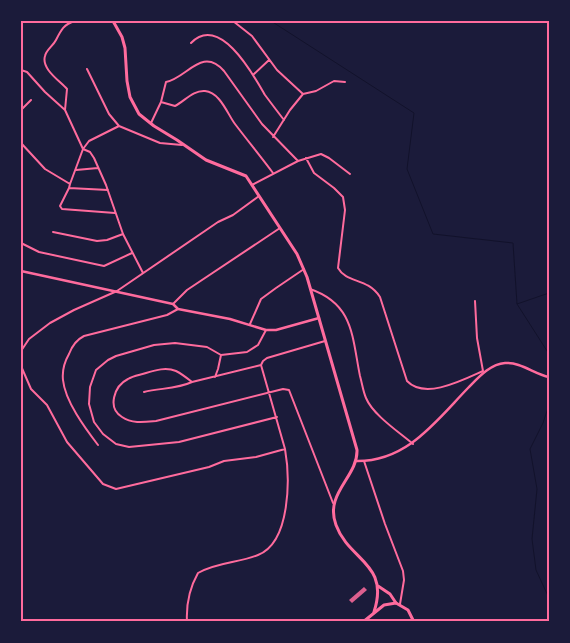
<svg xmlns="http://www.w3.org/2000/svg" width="570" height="643" viewBox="0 0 570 643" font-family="'PT Sans',sans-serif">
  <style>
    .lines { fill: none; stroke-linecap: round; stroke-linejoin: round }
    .stream { stroke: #12122b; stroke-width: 1 }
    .building { fill: #dd5f8e }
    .minor { stroke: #ff6b9d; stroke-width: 2 }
    .tertiary { stroke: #ff6b9d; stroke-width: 2.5 }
    .secondary { stroke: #ff6b9d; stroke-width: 3 }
    .primary { stroke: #ff6b9d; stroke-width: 3 }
    .neatline { fill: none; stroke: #ff6b9d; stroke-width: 2 }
  </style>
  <rect width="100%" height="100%" fill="#1b1b3a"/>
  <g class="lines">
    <path class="stream" d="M 271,21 L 414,113 L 407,169 L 433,234 L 513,243 L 517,304 L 549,293
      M 517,304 L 549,354
      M 549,405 L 543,423 L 530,449 L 537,489 L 532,539 L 536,570 L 549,598"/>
  </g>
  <path class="building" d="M 364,587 L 367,590 L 352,603 L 349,600 Z"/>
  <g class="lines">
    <path class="minor" d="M 95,21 L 103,21
      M 233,21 L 252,36 L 277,70 L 303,94
      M 191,43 C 220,13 254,76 265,95 C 271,103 277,111 284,120
      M 87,69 L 109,114 L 119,126 L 160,143 L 182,145
      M 21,70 L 27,72 L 45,92 L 65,110
      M 254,74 L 269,60
      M 161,102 L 175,106 C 185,101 193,90 205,91 C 220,92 228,115 235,124 C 248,141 261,157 273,173
      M 21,110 L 31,100
      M 151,123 L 161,102 L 166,82 C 187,78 202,46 224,71 L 262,124 L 298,161
      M 119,126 L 89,141 L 83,149 L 90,152 L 94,158 L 106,185 L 123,234 L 143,273
      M 273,137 L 290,110 L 303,94 L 316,91 L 334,81 L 345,82
      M 21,143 L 45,169 L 70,184 L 69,188 L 108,190
      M 306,158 L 314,173 L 334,188 L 343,197 L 345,210 L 338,268 C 347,284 367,277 380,297 L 407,381 C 425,400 463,380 483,371
      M 76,170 L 98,168
      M 70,184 L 83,149 L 65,110 L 67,89 C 60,81 41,69 45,56 C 46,50 53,46 56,40 C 61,30 64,24 75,21
      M 252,185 L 298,161 L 321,154 L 329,158 L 350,174
      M 69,188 L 60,206 L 62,209 L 115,213
      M 53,232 L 97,241 L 107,240 L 123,234
      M 21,243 L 39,252 L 104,266 L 132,253
      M 310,289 C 354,304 352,337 360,376 C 362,383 363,391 366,398 C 373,415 399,432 413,444
      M 475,301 L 477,338 L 483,371
      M 173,304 L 187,290 L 280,228
      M 250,324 L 261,299 L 276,288 L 304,269
      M 266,330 L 258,345 L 247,352 L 221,355 L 207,347 L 175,343 L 154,345 L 116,356 L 108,360 L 96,370 L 90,387 L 89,404 L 94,422 L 103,434 L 116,444 L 129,447 L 179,442 L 277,417
      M 21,351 L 29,339 L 50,323 L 74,310 L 117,291 L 218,222 L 233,215 L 259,196
      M 21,366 L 31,389 L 47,405 L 67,442 L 103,484 L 116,489 L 209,467 L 224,461 L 256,457 L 285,449 L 261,365 L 263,361 L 267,358 L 325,341
      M 215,377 L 218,369 L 221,355
      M 192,382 L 261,365
      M 144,392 C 160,388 177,389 192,382 C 187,378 182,374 176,371 C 166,367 156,370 146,373 C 140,375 133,376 128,379 C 114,386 107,408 122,417 C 132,424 145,422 156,421 L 283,389 L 289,390 L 333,503
      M 98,445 C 85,428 65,401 63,380 C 62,371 65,361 69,354 C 72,346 76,340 84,336 L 167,315 L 178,309
      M 364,461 L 385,524 L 403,571 L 404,580 L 400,604
      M 187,622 C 186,604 189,589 198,573 C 217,562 239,563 258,555 C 291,542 290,477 285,449"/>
    <path class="tertiary" d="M 21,271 L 173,304 L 178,309 L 230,319 L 266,330 L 276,330 L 319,318
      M 356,461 C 407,462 436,421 468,388 C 478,378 490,364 505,363 C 521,362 534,374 549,377"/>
    <path class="secondary" d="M 113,21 L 122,37 L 125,48 L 127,81 L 130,97 L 139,114 L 154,126 L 177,140 L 206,160 L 246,176 L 297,254 L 307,277 L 357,450 C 358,477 324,493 336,525 C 349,561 390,563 374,612
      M 378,586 L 390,594 L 396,603"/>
    <path class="primary" d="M 363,622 L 384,605 L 396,603 L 408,610 L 414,622"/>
  </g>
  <rect width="570" height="643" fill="none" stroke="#1b1b3a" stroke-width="45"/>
  <rect x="22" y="22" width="526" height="598" class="neatline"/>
</svg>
